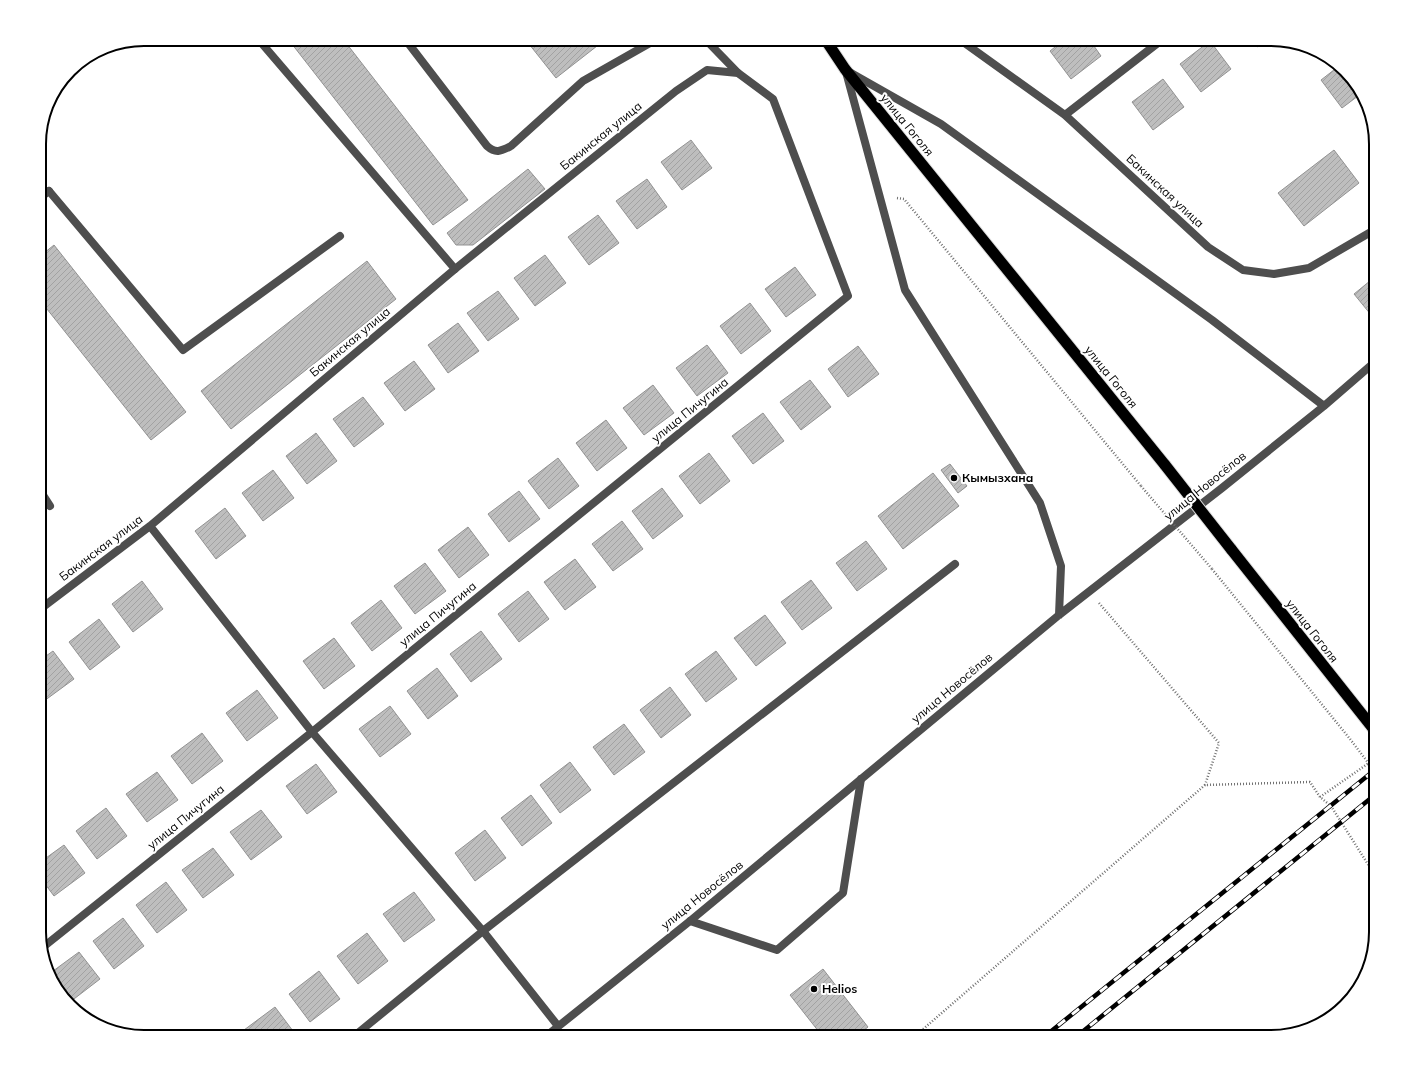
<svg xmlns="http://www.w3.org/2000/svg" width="1415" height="1076" viewBox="0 0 1415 1076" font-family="Mulish,sans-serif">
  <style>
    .building { fill: url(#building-hatch); stroke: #929292 }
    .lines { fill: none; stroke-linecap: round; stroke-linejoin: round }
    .trunk-casing { stroke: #dbdbdb; stroke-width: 13 }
    .path { stroke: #707070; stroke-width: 2.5; stroke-dasharray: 1 2; stroke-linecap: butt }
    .service { stroke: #4e4e4e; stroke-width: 8 }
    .minor { stroke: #4e4e4e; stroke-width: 8 }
    .tertiary { stroke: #4e4e4e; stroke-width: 8 }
    .trunk { stroke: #000; stroke-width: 11 }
    .rail-casing { stroke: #000; stroke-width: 4.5 }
    .rail { stroke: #fff; stroke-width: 3; stroke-dasharray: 9; stroke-linecap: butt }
    .trunk-bridge-casing { stroke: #dbdbdb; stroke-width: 13; stroke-linecap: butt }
    .path-bridge { stroke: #707070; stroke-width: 2.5; stroke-dasharray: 1 2; stroke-linecap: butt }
    .trunk-bridge { stroke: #000; stroke-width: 11 }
    .poi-dot { fill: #000; stroke: #fff; stroke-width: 1.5 }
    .labels { text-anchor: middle; stroke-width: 4; stroke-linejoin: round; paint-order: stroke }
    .street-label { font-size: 12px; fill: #000; stroke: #fff }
    .poi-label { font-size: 12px; font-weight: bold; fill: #000; stroke: #fff; text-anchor: start }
    .rim { fill: none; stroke: #000; stroke-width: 2 }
  </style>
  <defs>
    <pattern id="building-hatch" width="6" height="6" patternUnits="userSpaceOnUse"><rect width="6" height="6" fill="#bebebe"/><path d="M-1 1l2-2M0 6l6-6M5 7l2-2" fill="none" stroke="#a2a2a2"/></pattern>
  </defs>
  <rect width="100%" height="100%" fill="#fff"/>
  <path class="building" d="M 288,39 L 343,39 L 468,200 L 433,225 Z
    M 525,39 L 606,39 L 556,78 Z
    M 1065,39 L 1089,39 L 1101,56 L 1071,79 L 1050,51 Z
    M 1251,39 L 1268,39 L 1257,47 Z
    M 1210,41 L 1231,69 L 1201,92 L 1180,64 Z
    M 1339,66 L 1362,93 L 1342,108 L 1321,80 Z
    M 1163,79 L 1184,107 L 1153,130 L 1132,102 Z
    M 691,140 L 712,168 L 682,190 L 661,162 Z
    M 1334,150 L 1359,183 L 1304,226 L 1278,193 Z
    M 528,169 L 545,189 L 473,245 L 456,245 L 447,233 Z
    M 647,179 L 667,207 L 637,229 L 616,201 Z
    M 598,215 L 619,243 L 589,265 L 568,237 Z
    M 54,245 L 186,412 L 151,440 L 39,299 L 39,257 Z
    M 545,255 L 566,283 L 535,306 L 514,278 Z
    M 367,261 L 396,299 L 231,429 L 201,391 Z
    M 795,267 L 816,295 L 786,317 L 765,289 Z
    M 1376,276 L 1376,321 L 1354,294 Z
    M 498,291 L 519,319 L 488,341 L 467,313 Z
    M 750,303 L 771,331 L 741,354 L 720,326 Z
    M 458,323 L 479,351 L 448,373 L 428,345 Z
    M 707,345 L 728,373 L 697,396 L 676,368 Z
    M 858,346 L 879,374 L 848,397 L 828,369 Z
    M 414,361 L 435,389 L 405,411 L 384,383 Z
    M 810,380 L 831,407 L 801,430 L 780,402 Z
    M 653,385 L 674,413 L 644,435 L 623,408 Z
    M 363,397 L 384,424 L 354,447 L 333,419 Z
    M 39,410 L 46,419 L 39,425 Z
    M 763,413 L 784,441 L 753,464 L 732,436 Z
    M 606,420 L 627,448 L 597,471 L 576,443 Z
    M 316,433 L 337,461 L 307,484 L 286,456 Z
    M 709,453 L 730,481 L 700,504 L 679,476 Z
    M 558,458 L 579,486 L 549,509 L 528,481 Z
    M 950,464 L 967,486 L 958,493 L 941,470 Z
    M 273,470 L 294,498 L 263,521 L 242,493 Z
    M 933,473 L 959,506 L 903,549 L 878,516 Z
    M 662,488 L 683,516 L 653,539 L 632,511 Z
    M 519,491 L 540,519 L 509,542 L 488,514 Z
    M 225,508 L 246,536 L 216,559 L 195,531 Z
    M 622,521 L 643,549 L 613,571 L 592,544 Z
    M 468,527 L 489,555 L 459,578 L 438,550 Z
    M 866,541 L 887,569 L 857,591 L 836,563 Z
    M 575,559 L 596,587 L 565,610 L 544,582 Z
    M 425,563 L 446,591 L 415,614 L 394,586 Z
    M 811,580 L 832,608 L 802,630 L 781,602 Z
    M 142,581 L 163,609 L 133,632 L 112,604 Z
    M 528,591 L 549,619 L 519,642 L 498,614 Z
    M 381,600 L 402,628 L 372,651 L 351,623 Z
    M 765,615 L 786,643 L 756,666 L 734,638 Z
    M 99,619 L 120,647 L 90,670 L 69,642 Z
    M 481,631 L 502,659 L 471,682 L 450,654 Z
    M 334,638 L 355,666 L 324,689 L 303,661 Z
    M 53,651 L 74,679 L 44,701 L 39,695 L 39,661 Z
    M 716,651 L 737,679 L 706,702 L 685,674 Z
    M 437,668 L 458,696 L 428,719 L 407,691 Z
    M 670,687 L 691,715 L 661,738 L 640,710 Z
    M 257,690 L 278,718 L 247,741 L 226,713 Z
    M 390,706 L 411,734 L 380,757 L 359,729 Z
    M 624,724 L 645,752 L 614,775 L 593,747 Z
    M 202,733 L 223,761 L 192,784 L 171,756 Z
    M 570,762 L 591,790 L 560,813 L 540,785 Z
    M 316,764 L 337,792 L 307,814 L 286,786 Z
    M 157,772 L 178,800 L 147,822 L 126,794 Z
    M 531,795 L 552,823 L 522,846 L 501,818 Z
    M 106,808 L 127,836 L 97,859 L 76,831 Z
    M 261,810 L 282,837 L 251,860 L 230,832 Z
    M 485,830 L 506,858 L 475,881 L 455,853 Z
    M 64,845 L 85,873 L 54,896 L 39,876 L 39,863 Z
    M 213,848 L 234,875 L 203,898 L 182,870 Z
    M 166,882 L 187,910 L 157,933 L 136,905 Z
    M 414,892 L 435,920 L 404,942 L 383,914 Z
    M 123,918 L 144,946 L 114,969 L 93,941 Z
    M 367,933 L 388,961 L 358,984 L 337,956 Z
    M 79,952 L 100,979 L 70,1002 L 49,974 Z
    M 823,969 L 868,1027 L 855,1037 L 823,1037 L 790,995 Z
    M 319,971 L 340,999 L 310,1022 L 289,994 Z
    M 275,1007 L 296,1035 L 293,1037 L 250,1037 L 244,1030 Z"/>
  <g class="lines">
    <defs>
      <path id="trunk" d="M 825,39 L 845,69 L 1165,465
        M 1231,549 L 1376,732"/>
    </defs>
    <use href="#trunk" class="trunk-casing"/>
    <path class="path" d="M 897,198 L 904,199 L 1141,486
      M 1212,569 L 1350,739
      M 1099,603 L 1219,743 L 1205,785
      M 1320,797 L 1376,758
      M 914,1037 L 1205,785 L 1310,782 L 1320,797 L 1331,806 L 1376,877"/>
    <path class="service" d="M 258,39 L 455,269
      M 405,39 L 487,146 C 496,154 501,151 511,146 L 583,81 L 657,39
      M 705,39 L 738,73
      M 49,191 L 183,350 L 340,236
      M 39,489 L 50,506
      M 690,921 L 777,950 L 843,893 L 861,779"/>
    <path class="minor" d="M 959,39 L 1065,115 L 1208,247 L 1243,270 L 1274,274 L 1309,268 L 1376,229
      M 1065,115 L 1163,39
      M 39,199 L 49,191
      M 150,526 L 312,732 L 483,931 L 558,1026
      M 39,610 L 150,526 L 455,269 L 676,91 L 707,70 L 738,73 L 773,99 L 848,296 L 312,732 L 42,948
      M 353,1037 L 483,931 L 955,564"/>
    <path class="tertiary" d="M 846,72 L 905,290 L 1040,503 L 1061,566 L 1059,615
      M 851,73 L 941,124 L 1212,320 L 1324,406
      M 545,1037 L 690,921 L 1059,615 L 1222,488 L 1324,406 L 1376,361"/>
    <use href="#trunk" class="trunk"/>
    <defs>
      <path id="rail" d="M 1044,1037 L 1376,769
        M 1076,1037 L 1376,794"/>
    </defs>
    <use href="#rail" class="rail-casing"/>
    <use href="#rail" class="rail"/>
    <defs>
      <path id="trunk-bridge" d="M 1165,465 L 1231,549"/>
    </defs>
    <use href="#trunk-bridge" class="trunk-bridge-casing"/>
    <path class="path-bridge" d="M 1141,486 L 1212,569
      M 1350,739 L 1376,773"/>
    <use href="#trunk-bridge" class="trunk-bridge"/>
  </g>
  <g class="poi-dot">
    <circle cx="954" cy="478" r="4"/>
    <circle cx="814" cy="989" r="4"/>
  </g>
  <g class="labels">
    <g class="street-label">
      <text transform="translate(907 125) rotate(51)" y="4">улица Гоголя</text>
      <text transform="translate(601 136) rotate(-39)" y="4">Бакинская улица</text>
      <text transform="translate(1165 191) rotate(43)" y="4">Бакинская улица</text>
      <text transform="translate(350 342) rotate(-40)" y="4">Бакинская улица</text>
      <text transform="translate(1111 377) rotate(51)" y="4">улица Гоголя</text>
      <text transform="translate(690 410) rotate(-39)" y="4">улица Пичугина</text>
      <text transform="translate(1205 486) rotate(-39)" y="4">улица Новосёлов</text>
      <text transform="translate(101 548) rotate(-37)" y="4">Бакинская улица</text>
      <text transform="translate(438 614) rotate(-39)" y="4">улица Пичугина</text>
      <text transform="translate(1312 631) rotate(52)" y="4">улица Гоголя</text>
      <text transform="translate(952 688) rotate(-40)" y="4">улица Новосёлов</text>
      <text transform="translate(186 817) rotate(-39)" y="4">улица Пичугина</text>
      <text transform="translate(702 895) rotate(-39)" y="4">улица Новосёлов</text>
    </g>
    <g class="poi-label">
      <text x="962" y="482">Кымызхана</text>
      <text x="822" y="993">Helios</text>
    </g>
  </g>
  <path d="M0 0H1415V1076H0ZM144 46H1271A98 98 0 0 1 1369 144V932A98 98 0 0 1 1271 1030H144A98 98 0 0 1 46 932V144A98 98 0 0 1 144 46Z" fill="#fff" fill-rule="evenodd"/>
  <path class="rim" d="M144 46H1271A98 98 0 0 1 1369 144V932A98 98 0 0 1 1271 1030H144A98 98 0 0 1 46 932V144A98 98 0 0 1 144 46Z"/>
</svg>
